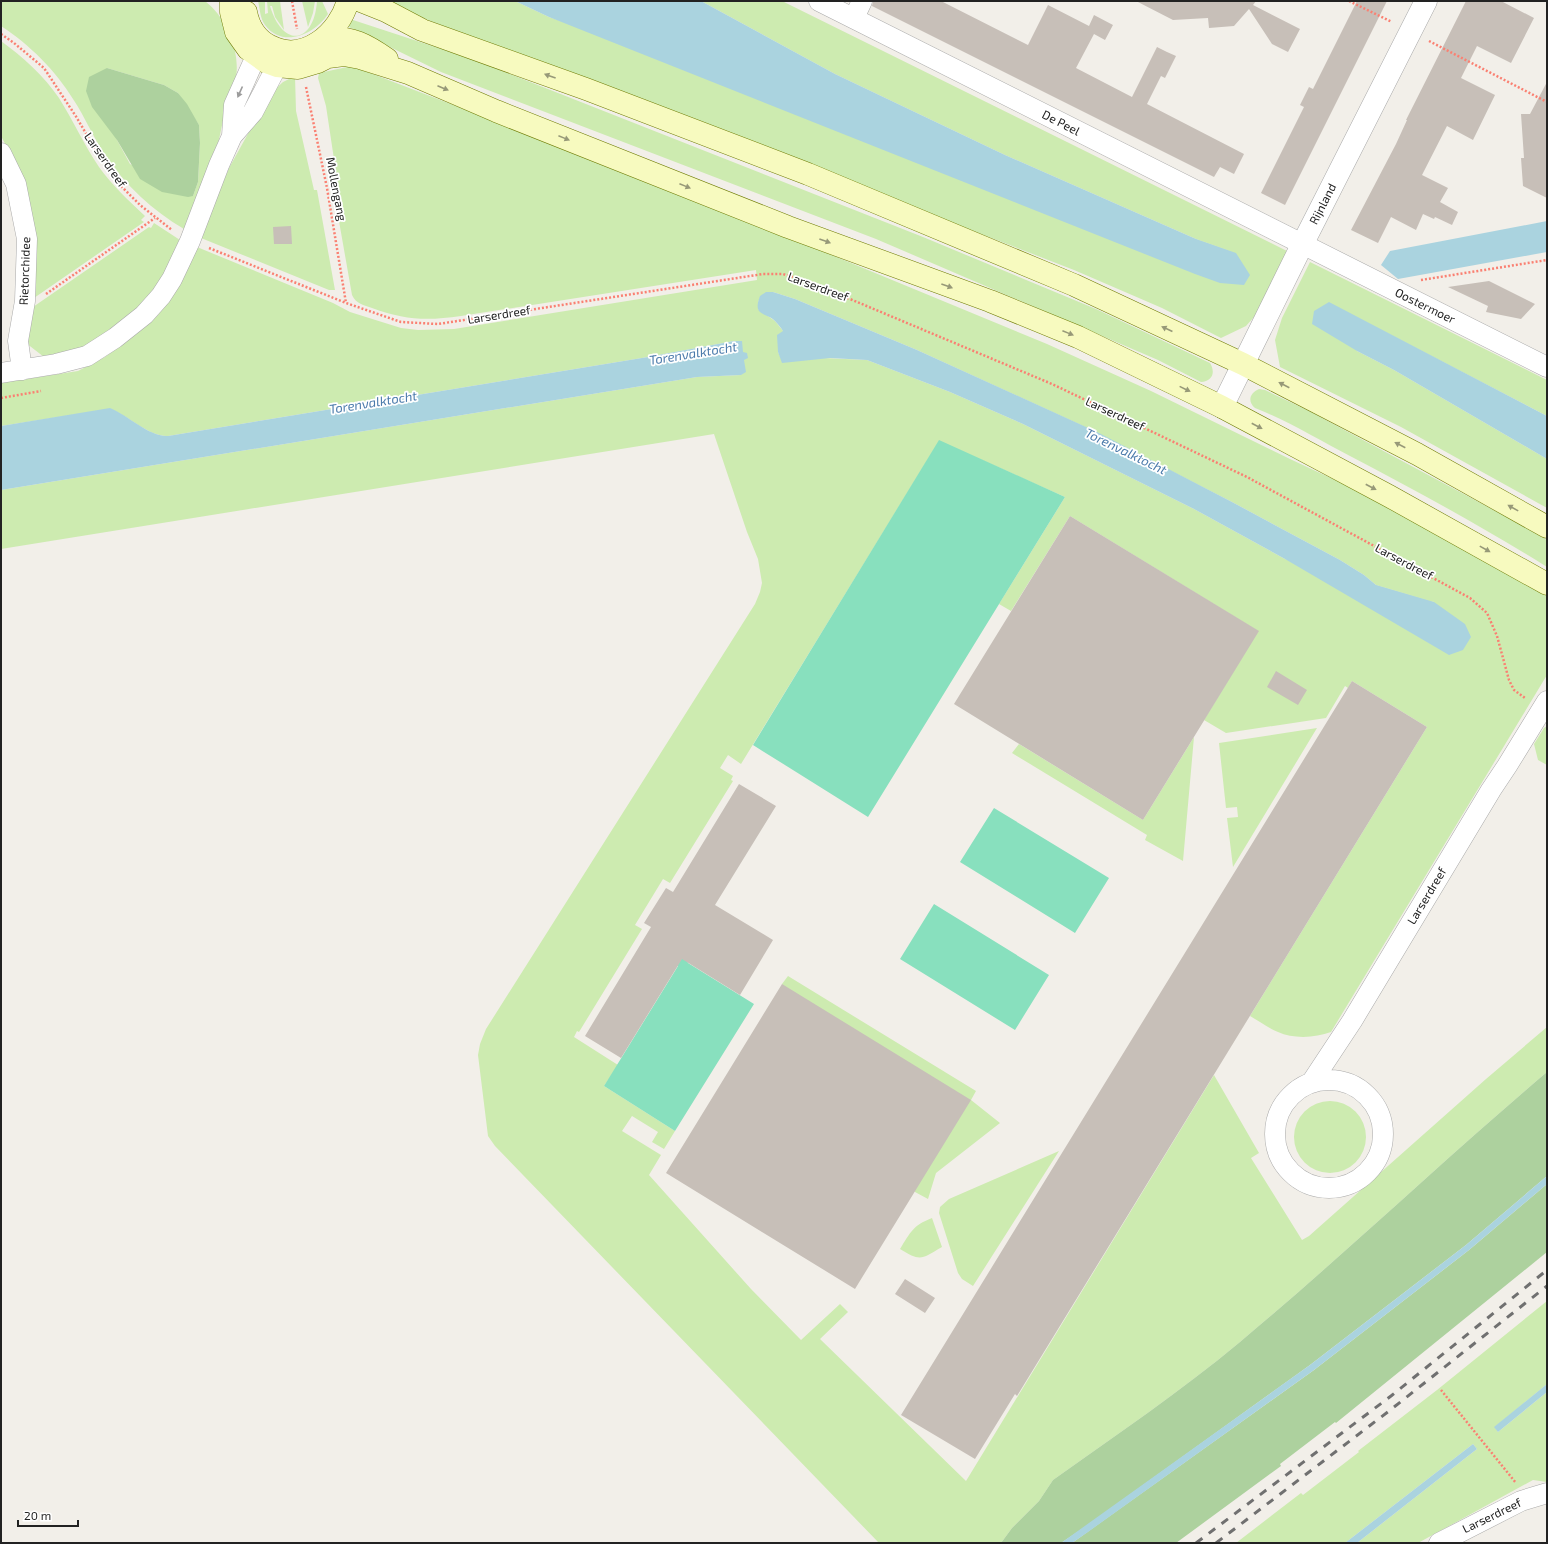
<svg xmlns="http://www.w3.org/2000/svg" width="1548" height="1544" viewBox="0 0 1548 1544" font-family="'Exo 2',sans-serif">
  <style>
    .grass { fill: #cdebb0; fill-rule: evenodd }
    .forest { fill: #add19e }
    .pitch { fill: #88e0be }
    .water { fill: #aad3df }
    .building { fill: #c7bfb8 }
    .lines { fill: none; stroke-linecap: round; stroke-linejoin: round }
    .minor-casing { stroke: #a9a9a9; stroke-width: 21 }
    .tertiary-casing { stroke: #a9a9a9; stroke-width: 23 }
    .secondary-casing { stroke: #707d05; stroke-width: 23 }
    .path { stroke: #fa8072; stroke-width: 2.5; stroke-dasharray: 2 2; stroke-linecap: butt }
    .minor { stroke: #fff; stroke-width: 20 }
    .tertiary { stroke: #fff; stroke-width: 22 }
    .secondary { stroke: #f7fabf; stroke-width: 22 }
    .rail { stroke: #707070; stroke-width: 3; stroke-dasharray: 8 8; stroke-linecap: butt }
    .oneway { fill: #979978 }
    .oneway2 { fill: #9c9c9c }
    .labels { text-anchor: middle; stroke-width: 3.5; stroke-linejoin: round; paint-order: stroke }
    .street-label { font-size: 12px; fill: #222; stroke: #fff }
    .water-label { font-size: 13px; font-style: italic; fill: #4a7aab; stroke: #fff }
  </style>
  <rect width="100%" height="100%" fill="#f2efe9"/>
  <path class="grass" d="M 1,1 L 205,1 C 228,19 242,54 235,83 C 233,92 227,102 225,111 C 221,129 218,148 212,165 C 204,187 193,208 184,229 C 152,210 126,186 105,155 C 93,137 85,117 73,99 C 56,71 29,44 1,26 ZM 107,68 L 164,85 L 178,93 L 199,125 L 200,143 L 198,182 L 193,196 L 130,164 L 117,140 Z
    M 258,1 L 265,1 L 265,14 L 268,13 L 267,1 L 280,1 L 284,30 L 275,17 L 272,6 L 270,6 C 283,49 314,44 317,1 L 322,1 L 328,14 C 315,34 283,49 265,25 C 260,18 260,9 258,1 Z
    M 302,1 L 315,1 L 313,13 L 308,27 Z
    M 379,1 L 515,1 L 549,17 L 1236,253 L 1196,239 L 1005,155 L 835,74 L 701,1 L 782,1 L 1289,252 L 1262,308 L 1246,326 L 1221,338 L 1162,308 L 1074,270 Z
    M 350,19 L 472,59 L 923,237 L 1096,309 L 1210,363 C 1216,373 1212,381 1201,382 L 1158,360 L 876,239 L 441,72 L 349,27 Z
    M 1,41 C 23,57 44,76 59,98 C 73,120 84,145 99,167 C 112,185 129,201 145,216 L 141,220 L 144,222 L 34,298 L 36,267 L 36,241 L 15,163 L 1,136 Z
    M 352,66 L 537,137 L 776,232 L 1047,344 L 1151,391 L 1290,459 L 1397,509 L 1476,554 L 1547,596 L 1547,675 L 1331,1032 C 1315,1038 1293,1039 1278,1032 C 1268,1028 1259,1021 1250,1016 L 1427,727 L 1352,681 L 1348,688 L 1345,686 L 1326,718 L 1226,733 L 1204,720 L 1258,631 L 1070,516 L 1011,611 L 999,604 L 1065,497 L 939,441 L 741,764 L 728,755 L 720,768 L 733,776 L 731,780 L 733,781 L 670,883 L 663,879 L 635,925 L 642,929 L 579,1032 L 577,1031 L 574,1037 L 618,1065 L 604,1086 L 675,1131 L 664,1149 L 652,1142 L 658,1132 L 632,1116 L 622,1131 L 661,1155 L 649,1175 L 751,1289 L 801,1340 L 840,1304 L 848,1312 L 820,1339 L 966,1481 L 1214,1075 L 1259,1153 L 1251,1158 L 1302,1240 L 1309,1236 L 1486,1079 L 1547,1027 L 1547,1072 C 1443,1160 1344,1255 1240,1342 C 1180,1392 1116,1435 1053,1480 L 1039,1501 L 1012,1528 L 1001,1543 L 879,1543 L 495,1146 L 488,1136 L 478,1055 L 480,1044 L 486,1029 L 755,604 L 760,592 L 762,583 L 758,559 L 747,532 L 714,434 L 1,549 L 1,490 L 697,377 L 741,375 C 745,357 746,356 734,341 L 648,357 L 168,436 C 149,437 128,415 110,409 L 1,426 L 1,383 L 78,371 L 105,357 L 145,327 L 158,315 L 177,289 L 197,247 L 333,303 L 350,312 L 401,328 L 418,330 L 454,329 L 757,280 L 756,270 L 461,316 C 426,321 405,320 372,308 C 364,305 356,304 352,295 L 333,187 L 338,186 L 326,106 L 318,78 L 319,73 ZM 773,292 L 795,299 L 917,350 L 1081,425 L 1232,502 L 1340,560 L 1364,575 L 1376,585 L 1434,602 L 1285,559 L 1194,509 L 1023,424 L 950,392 L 867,360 L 780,356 L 778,352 L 784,332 L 775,321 L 758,309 C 758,296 761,294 773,292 Z
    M 295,76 L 296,111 L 314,190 L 317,190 L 335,290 L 329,290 L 201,238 L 201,235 L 229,168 L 270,94 L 283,82 Z
    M 154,223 L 180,240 L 166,272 L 149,297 L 128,317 L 81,349 L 44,357 L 26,343 L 33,307 L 149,227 L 151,228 Z
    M 1310,262 L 1547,380 L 1547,416 L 1329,303 L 1357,351 L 1394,370 L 1547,459 L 1547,508 L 1401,427 L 1280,367 L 1275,340 L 1282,318 Z
    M 1259,389 L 1265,390 L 1309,411 L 1514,521 L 1547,540 L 1547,567 C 1483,527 1417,491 1350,456 C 1319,440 1288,421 1255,408 C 1247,401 1250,393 1259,389 Z
    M 1547,726 L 1547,765 L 1538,760 L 1534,744 L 1544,728 Z
    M 1317,728 L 1233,867 L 1227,818 L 1238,817 L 1237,807 L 1226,808 L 1219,743 Z
    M 1194,737 L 1183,861 L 1145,840 L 1147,835 L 1012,753 L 1019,744 L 1143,820 Z
    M 788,976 L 976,1091 L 971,1100 L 1000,1123 L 936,1173 L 928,1199 L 915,1192 L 782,984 Z
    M1294 1137a36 36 0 1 1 72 0a36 36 0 1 1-72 0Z
    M 1059,1151 L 973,1286 L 962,1279 L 958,1273 L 939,1213 L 940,1207 L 949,1199 Z
    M 932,1218 L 942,1247 C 921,1259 921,1262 900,1249 C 911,1232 912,1226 932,1218 Z
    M 1547,1301 L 1547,1384 L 1495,1427 L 1498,1432 L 1547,1392 L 1547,1482 L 1533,1480 L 1418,1543 L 1357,1543 L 1477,1449 L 1473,1444 L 1345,1543 L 1236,1543 L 1301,1493 L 1303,1495 L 1359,1452 L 1358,1451 L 1437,1390 Z"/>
  <path class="forest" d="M 107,68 L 164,85 L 178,93 L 187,104 L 199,125 L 200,143 L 198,182 L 193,196 L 188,197 L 162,192 L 140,179 L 117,140 L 92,107 L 86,91 L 89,77 Z
    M 1547,1072 L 1547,1176 L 1466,1245 L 1310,1365 L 1085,1527 L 1061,1543 L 1001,1543 L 1012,1528 L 1039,1501 L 1053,1480 C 1116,1435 1180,1392 1240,1342 C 1344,1255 1443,1160 1547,1072 Z
    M 1547,1184 L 1547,1252 L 1336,1423 L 1335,1422 L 1280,1464 L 1281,1466 L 1176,1543 L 1072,1543 L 1314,1370 L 1469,1250 Z"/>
  <path class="pitch" d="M 939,440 L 1065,497 L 868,817 L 753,745 Z
    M 994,808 L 1109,878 L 1075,933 L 960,862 Z
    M 934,904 L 1049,975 L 1015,1030 L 900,959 Z
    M 683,948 L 688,963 L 754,1004 L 675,1131 L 604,1086 L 678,966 L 673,963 Z"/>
  <path class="water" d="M 515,1 L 701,1 L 835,74 L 1005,155 L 1196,239 L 1236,253 L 1250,275 L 1244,285 L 1220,283 L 1195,274 L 549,17 Z
    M 1547,221 L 1547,252 L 1398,279 L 1381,265 L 1390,251 Z
    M 766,292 L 773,292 L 795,299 L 917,350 L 1097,432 L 1232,502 L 1340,560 L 1364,575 L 1376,585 L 1434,602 L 1465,624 L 1471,637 L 1463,650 L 1449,655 L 1285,559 L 1194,509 L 1023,424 L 950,392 L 867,360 L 830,358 L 782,363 L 778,352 L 777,335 L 783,331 C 781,328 778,324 775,321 C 766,312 752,317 760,296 Z
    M 1329,302 L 1547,416 L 1547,459 L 1394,370 L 1357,351 L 1312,324 L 1314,311 Z
    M 734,341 L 742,341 L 743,352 L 747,353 L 748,358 L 744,360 L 746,372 L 741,375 L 697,377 L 1,490 L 1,426 L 110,408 C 128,415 149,437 168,436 L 648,357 Z
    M 1547,1176 L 1547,1184 L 1469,1250 L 1314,1370 L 1088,1532 L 1072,1543 L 1061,1543 L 1310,1365 L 1466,1245 Z
    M 1547,1384 L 1547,1392 L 1498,1432 L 1494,1427 Z
    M 1473,1444 L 1477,1449 L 1357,1543 L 1345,1543 Z"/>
  <path class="building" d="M 873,1 L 941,1 L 1028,45 L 1048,5 L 1089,26 L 1094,15 L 1113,25 L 1105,40 L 1094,34 L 1076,68 L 1132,97 L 1157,47 L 1167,52 L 1176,56 L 1165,78 L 1161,76 L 1147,104 L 1244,154 L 1234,174 L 1220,167 L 1214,177 L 872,6 Z
    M 1136,1 L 1256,1 L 1253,5 L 1300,29 L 1288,52 L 1272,44 L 1249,9 L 1234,26 L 1209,28 L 1208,18 L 1173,20 Z
    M 1357,1 L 1387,1 L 1285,205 L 1261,193 L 1304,107 L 1300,105 L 1309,87 L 1313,89 Z
    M 1466,1 L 1501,1 L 1534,18 L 1511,63 L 1477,46 L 1461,78 L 1495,95 L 1473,140 L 1447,126 L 1422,175 L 1448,188 L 1440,202 L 1458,212 L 1452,225 L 1435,217 L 1434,219 L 1423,214 L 1416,230 L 1391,217 L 1378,243 L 1351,230 L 1396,144 L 1407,120 L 1406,120 Z
    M 1547,82 L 1547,198 L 1523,186 L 1521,158 L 1524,158 L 1521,114 L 1530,114 Z
    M 291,226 L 292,244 L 274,244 L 273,227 Z
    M 1489,281 L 1535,304 L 1521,319 L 1486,312 L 1488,306 L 1448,287 Z
    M 1070,516 L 1259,631 L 1143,820 L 954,704 Z
    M 1276,671 L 1307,690 L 1298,705 L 1267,687 Z
    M 1352,681 L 1427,727 L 1017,1396 L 1015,1394 L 975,1459 L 901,1415 Z
    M 739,784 L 776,806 L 715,905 L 773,940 L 740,995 L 682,959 L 621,1058 L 585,1036 L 651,927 L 644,923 L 666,888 L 673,892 Z
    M 782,984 L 971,1100 L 855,1289 L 666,1173 Z
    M 905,1279 L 935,1298 L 925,1313 L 895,1294 Z"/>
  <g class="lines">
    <defs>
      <path id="minor" d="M 819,1 L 1547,367
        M 854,18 L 862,1
        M 232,136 L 234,105 L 256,56
        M 1,153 L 16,184 L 27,239 L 25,301 L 18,341 L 22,370
        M 1,373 L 56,364 L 87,356 L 115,338 L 144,315 L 161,296 L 172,279 L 190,241 L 219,165 L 232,136 L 253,112 L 277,66
        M1275 1134a54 54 0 1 1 108 0a54 54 0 1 1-108 0Z
        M 1311,1083 L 1352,1021 L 1491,790 L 1507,766 L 1547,701
        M 1439,1543 L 1521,1501 L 1547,1493"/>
      <path id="tertiary" d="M 1222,407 L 1302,245 L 1426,1"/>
      <path id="secondary" d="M 231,1 L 231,12 L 236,32 L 248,49 L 266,62 L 277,66 L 298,68 L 318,62 L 328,57 L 344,55 L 360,58 L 408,73 L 496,111 L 788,227 L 990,301 L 1078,337 L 1222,407 L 1389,496 L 1547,584
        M 361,1 L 386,11 L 422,30 L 586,89 L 808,174 L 1074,285 L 1243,364 L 1417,454 L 1547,527
        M 246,12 C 249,28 256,39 270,46 C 304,64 339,33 348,1
        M 327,37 C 354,38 365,44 387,59"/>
    </defs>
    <use href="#minor" class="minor-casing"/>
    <use href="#tertiary" class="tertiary-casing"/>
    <use href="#secondary" class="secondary-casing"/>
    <path class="path" d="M 292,1 L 297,29
      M 1349,1 L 1392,22
      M 1,34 L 14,43 L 44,68 L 77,118 L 96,151 L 121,186 L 140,205 L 172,230
      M 1429,41 L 1547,102
      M 306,87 L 327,188 L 346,303
      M 209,248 L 346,303 L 401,322 L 438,324 L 763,274 L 783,274 L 812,283 L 1052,384 L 1247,477 L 1470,598 L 1487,613 L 1497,636 L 1509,680 L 1514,690 L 1525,698
      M 1421,280 L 1547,260
      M 46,294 L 155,218
      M 1,398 L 41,391
      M 1441,1390 L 1516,1483"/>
    <use href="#minor" class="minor"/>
    <use href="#tertiary" class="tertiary"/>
    <use href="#secondary" class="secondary"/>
    <path class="rail" d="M 1196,1543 L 1391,1396 L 1547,1270
      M 1216,1543 L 1389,1411 L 1547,1286"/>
  </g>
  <defs><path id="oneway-solid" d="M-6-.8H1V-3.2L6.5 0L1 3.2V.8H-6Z"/></defs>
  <g class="oneway">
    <use href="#oneway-solid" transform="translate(550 76) rotate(-160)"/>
    <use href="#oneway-solid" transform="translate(443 88) rotate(23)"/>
    <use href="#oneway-solid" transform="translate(564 138) rotate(22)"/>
    <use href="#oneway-solid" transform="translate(685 186) rotate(22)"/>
    <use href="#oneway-solid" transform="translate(825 241) rotate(20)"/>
    <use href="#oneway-solid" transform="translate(947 286) rotate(20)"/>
    <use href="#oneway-solid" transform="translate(1167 329) rotate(-155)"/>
    <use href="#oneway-solid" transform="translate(1068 333) rotate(22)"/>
    <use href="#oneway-solid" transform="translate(1284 385) rotate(-153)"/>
    <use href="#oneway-solid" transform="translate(1185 389) rotate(26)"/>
    <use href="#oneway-solid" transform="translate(1257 426) rotate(28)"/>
    <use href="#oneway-solid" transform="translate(1400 445) rotate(-153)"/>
    <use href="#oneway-solid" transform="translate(1371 487) rotate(28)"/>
    <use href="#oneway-solid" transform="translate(1513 508) rotate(-151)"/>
    <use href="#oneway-solid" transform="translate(1485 549) rotate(29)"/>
  </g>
  <use class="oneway2" href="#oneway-solid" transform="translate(240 92) rotate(114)"/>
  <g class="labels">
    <g class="street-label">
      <text transform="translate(1061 123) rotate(27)" y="4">De Peel</text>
      <text transform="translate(105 160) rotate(55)" y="4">Larserdreef</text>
      <text transform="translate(336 189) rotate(79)" y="4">Mollengang</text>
      <text transform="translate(1323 204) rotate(-63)" y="4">Rijnland</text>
      <text transform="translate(25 271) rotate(-88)" y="4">Rietorchidee</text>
      <text transform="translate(818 287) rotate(20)" y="4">Larserdreef</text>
      <text transform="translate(1425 306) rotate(26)" y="4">Oostermoer</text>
      <text transform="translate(499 315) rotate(-9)" y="4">Larserdreef</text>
      <text transform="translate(1115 414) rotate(25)" y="4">Larserdreef</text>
      <text transform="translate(1404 562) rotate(28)" y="4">Larserdreef</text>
      <text transform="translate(1427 896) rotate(-59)" y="4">Larserdreef</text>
      <text transform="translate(1492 1516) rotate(-26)" y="4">Larserdreef</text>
    </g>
    <g class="water-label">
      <text transform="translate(693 353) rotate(-9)" y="5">Torenvalktocht</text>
      <text transform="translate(373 402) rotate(-9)" y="5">Torenvalktocht</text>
      <text transform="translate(1126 451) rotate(26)" y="5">Torenvalktocht</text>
    </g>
  </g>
  <rect width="1548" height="1544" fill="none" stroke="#222222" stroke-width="4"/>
  <path d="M18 1520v6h60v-6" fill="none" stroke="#222222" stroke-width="2"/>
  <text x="24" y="1520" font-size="12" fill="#222222" stroke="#ffffff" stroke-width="3" paint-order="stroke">20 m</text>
</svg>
